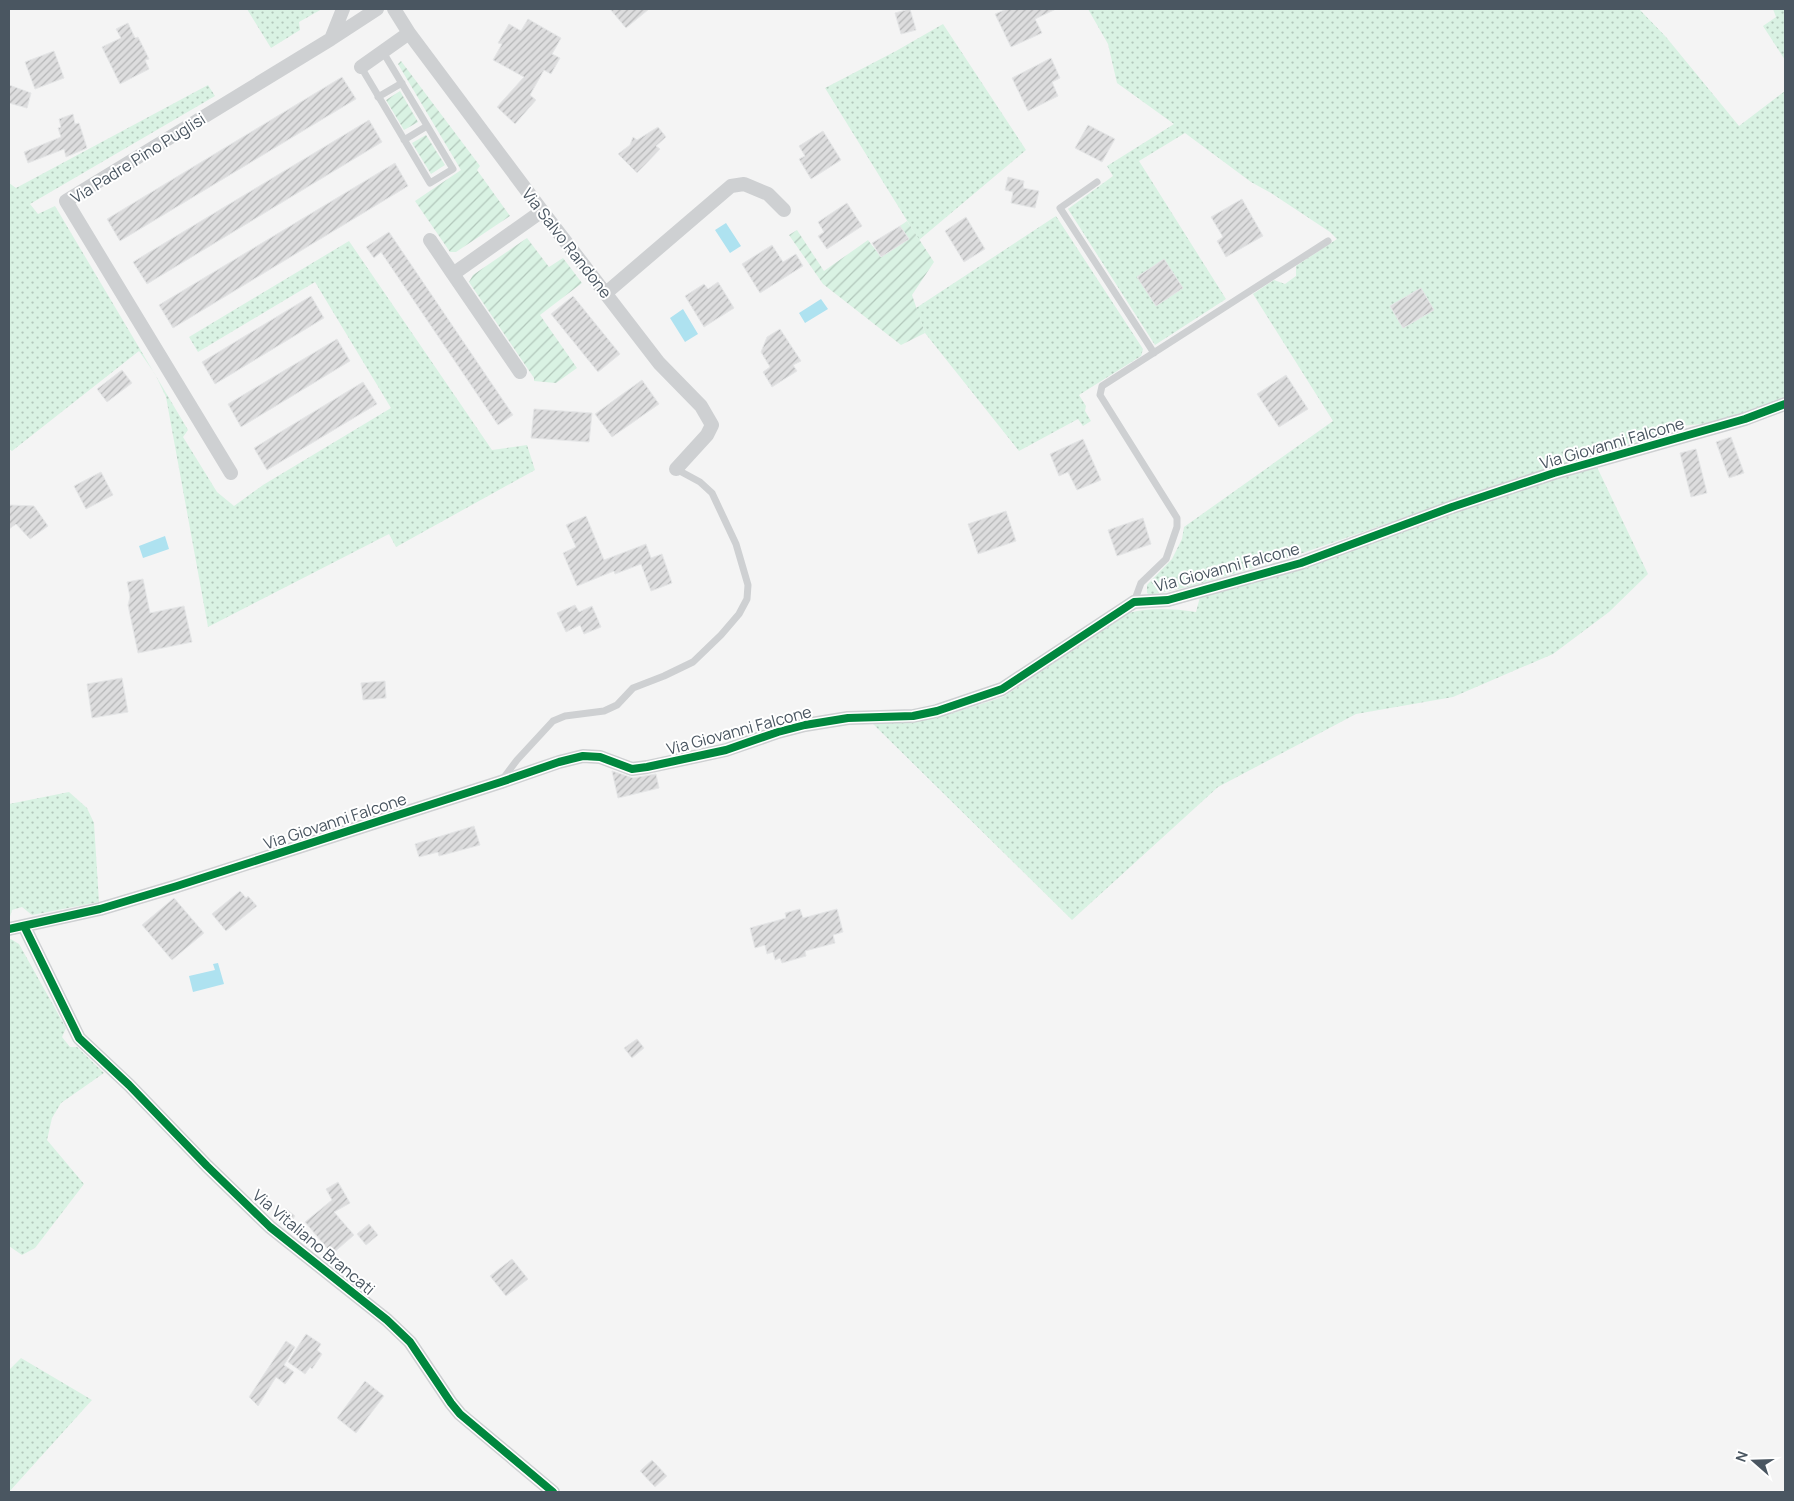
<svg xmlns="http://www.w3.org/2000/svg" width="1794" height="1501" viewBox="0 0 1794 1501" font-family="Manrope,sans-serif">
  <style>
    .grass { fill: url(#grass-dots) }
    .garden { fill: url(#garden-furrows) }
    .water { fill: #aee2f0 }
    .building { fill: url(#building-hatch); stroke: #e5e6e7 }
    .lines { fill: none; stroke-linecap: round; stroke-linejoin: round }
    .lane { stroke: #ced0d2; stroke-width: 7 }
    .street { stroke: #ced0d2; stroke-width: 14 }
    .cycleway-casing { stroke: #fff; stroke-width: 11 }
    .cycleway { stroke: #00873e; stroke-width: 8 }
    .labels { text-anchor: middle; stroke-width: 4; stroke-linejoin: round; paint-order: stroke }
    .street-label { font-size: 16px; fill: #4a5661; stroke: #fff }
  </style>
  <defs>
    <pattern id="grass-dots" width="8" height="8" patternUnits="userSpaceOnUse" patternTransform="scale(1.25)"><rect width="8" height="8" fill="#d9f2e3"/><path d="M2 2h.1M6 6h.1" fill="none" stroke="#b2c7bb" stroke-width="1.8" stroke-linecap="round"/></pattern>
    <pattern id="garden-furrows" width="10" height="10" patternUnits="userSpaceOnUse" patternTransform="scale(1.25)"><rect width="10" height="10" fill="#d9f2e3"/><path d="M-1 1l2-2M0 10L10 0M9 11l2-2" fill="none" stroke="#b2c7bb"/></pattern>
    <pattern id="building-hatch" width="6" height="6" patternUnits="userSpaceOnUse" patternTransform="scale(1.25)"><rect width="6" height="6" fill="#ddddde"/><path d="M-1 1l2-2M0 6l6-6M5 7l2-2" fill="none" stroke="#b5b6b7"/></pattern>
  </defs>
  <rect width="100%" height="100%" fill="#f4f4f4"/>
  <path class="grass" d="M 247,9 L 322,9 L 299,22 L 300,30 L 271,48 Z
    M 1088,9 L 1639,9 L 1666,37 L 1739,126 L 1785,91 L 1785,399 L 1755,411 L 1702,424 L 1681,426 L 1645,439 L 1518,478 L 1294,556 L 1188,587 L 1150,595 L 1147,593 L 1147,585 L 1172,559 L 1182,539 L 1184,527 L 1333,421 L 1253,294 L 1274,280 L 1285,284 L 1296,276 L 1296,266 L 1337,239 L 1330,232 L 1271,193 L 1251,182 L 1185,133 L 1139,161 L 1226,299 L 1155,345 L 1068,209 L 1113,176 L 1107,166 L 1174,124 L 1117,83 L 1108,44 Z
    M 1773,9 L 1785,9 L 1785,60 L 1763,26 L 1776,17 Z
    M 943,24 L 1026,150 L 919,240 L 825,88 L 896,51 Z
    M 208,85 L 215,96 L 30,204 L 38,214 L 55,206 L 188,430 L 183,437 L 217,492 L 234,506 L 263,485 L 391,408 L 315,282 L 198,352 L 189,337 L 349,241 L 492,450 L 527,445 L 535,470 L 396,547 L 389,534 L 208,627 L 166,397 L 155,374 L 139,351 L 12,451 L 9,449 L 9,183 L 16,188 Z
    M 1056,216 L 1143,349 L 1141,356 L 1079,395 L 1086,406 L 1085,411 L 1091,421 L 1083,426 L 1078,419 L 1019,451 L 925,333 L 916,308 Z
    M 1596,465 L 1648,574 L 1609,612 L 1553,654 L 1453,697 L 1356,714 L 1218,787 L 1072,920 L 871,722 L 910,723 L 947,715 L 1003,697 L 1129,613 C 1152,607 1173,609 1196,612 L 1200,597 L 1444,514 Z
    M 69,792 L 87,808 L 94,823 L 99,902 L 32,915 L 22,907 L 12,910 L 9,920 L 9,804 Z
    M 9,938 L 19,944 L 66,1028 L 62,1037 L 70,1047 L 77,1047 L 104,1073 L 61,1103 L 52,1118 L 47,1140 L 84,1184 L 35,1248 L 22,1255 L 9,1246 Z
    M 21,1358 L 92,1400 L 9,1492 L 9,1370 Z"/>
  <path class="garden" d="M 401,61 L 480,166 L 477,170 L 510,216 L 456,252 L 450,252 L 415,201 L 461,170 L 398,64 Z
    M 400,91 L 418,122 L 404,130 L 386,100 Z
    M 426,135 L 445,165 L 431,174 L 412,143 Z
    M 907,221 L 934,262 L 912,295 L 925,333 L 901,345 L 823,284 L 789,235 L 797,230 L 824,271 L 868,240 L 881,257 L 908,239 L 900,226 Z
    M 527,238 L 549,267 L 563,258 L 582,283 L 540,315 L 577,368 L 556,383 L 534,381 L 534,378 L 469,282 L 473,275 Z"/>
  <path class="water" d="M 726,223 L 741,246 L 730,253 L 715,230 Z
    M 821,299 L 828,309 L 805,323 L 799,313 Z
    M 683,309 L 698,334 L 685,342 L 670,318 Z
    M 165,536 L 169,549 L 143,558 L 139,546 Z
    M 218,963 L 224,984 L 193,992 L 189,976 L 215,970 L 213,964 Z"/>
  <path class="building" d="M 610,9 L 649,9 L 626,28 Z
    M 910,9 L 916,30 L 901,34 L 895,13 Z
    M 1007,9 L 1056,9 L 1035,19 L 1042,33 L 1011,47 L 995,14 Z
    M 528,19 L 561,38 L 552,54 L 560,58 L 551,74 L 544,70 L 530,95 L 536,100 L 515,124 L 497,107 L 524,77 L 493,60 L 502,44 L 498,43 L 509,24 L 521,31 Z
    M 128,23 L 135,38 L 138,37 L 149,59 L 145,60 L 149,69 L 120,84 L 102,47 L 121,38 L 116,29 Z
    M 54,51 L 64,78 L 35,89 L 25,62 Z
    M 1051,58 L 1060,78 L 1052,82 L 1058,96 L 1028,111 L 1012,78 Z
    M 342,77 L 356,99 L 120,241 L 107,219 Z
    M 9,85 L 31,93 L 27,108 L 9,103 Z
    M 73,114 L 75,124 L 79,123 L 87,148 L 66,157 L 64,149 L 28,163 L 24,152 L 61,137 L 58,128 L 61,127 L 59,119 Z
    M 369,120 L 382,142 L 147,284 L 133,262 Z
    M 1088,125 L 1115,139 L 1102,162 L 1075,148 Z
    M 658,127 L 666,137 L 656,146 L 660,149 L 637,173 L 618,154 L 630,145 L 633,137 L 637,140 Z
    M 823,131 L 841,160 L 811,179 L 799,159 L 805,156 L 799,146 Z
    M 395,163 L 408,186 L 173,328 L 159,305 Z
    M 1008,177 L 1024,181 L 1023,188 L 1039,191 L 1035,208 L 1011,203 L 1013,192 L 1005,190 Z
    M 1242,199 L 1263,236 L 1226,257 L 1217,241 L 1223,237 L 1211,217 Z
    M 847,203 L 862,226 L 827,249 L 818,236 L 824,232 L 818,222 Z
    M 966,217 L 985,249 L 964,262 L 945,231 Z
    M 900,226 L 909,239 L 881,257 L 872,243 Z
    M 389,232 L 513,415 L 498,425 L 381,252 L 374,258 L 366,247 Z
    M 772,245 L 783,262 L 796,254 L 803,266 L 760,293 L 742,264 Z
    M 1164,259 L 1183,288 L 1156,306 L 1137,277 Z
    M 718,282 L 734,308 L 704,327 L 685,296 L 704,284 L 708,289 Z
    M 1421,288 L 1434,310 L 1403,328 L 1390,306 Z
    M 311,296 L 324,318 L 215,384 L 202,362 Z
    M 573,296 L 620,354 L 598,372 L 551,314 Z
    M 780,329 L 801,361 L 793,365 L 797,371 L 772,387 L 763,372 L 770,367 L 761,352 L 767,337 Z
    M 337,339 L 350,361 L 241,427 L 228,404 Z
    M 122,370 L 132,383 L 107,402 L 97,389 Z
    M 1286,375 L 1308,409 L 1279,427 L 1257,394 Z
    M 642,380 L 659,404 L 612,437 L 595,414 Z
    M 363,382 L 377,404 L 267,470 L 254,448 Z
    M 534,409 L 592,413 L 589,442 L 531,438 Z
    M 1731,437 L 1744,473 L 1729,478 L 1716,442 Z
    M 1083,439 L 1101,480 L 1077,490 L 1068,472 L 1059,476 L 1050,454 Z
    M 1696,449 L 1707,493 L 1691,497 L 1680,453 Z
    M 101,472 L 113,495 L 86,509 L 74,486 Z
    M 9,505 L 34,506 L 48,526 L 30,539 L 16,524 L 9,529 Z
    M 1006,511 L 1016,541 L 978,554 L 968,524 Z
    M 586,516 L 604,560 L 646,544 L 651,558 L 662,554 L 672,583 L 651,591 L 641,564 L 615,574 L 614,571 L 577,586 L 563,553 L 576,547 L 566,525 Z
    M 1143,518 L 1151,544 L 1117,556 L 1108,530 Z
    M 143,579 L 150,613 L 184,606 L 192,642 L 138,653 L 128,605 L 130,597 L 127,582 Z
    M 575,605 L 579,612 L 592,606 L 601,627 L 584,634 L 580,625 L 566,632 L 557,613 Z
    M 122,678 L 128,712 L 92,718 L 87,684 Z
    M 385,681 L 386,698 L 363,700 L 361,683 Z
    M 612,771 L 633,778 L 656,774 L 659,788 L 618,798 Z
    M 474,826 L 480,845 L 439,856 L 438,852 L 419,857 L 415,844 Z
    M 240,891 L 246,898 L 248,896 L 257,906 L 226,931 L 212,914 Z
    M 174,898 L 204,933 L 172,960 L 142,925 Z
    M 800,909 L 803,918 L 837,909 L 843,932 L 833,935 L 835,943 L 805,951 L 806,956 L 782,963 L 780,958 L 775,960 L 773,952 L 767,954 L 765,945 L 755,948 L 750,928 L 786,918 L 785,913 Z
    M 637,1039 L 644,1048 L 632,1058 L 624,1048 Z
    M 338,1182 L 350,1203 L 334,1212 L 354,1235 L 332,1254 L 305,1222 L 332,1200 L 326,1189 Z
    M 285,1208 L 295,1216 L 286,1228 L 276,1219 Z
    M 369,1224 L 378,1235 L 366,1245 L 357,1234 Z
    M 512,1259 L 528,1279 L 506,1296 L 490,1276 Z
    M 306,1334 L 321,1344 L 317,1350 L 322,1354 L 312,1369 L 310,1367 L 305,1374 L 288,1362 Z
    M 286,1341 L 295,1347 L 284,1365 L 294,1372 L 285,1384 L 276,1377 L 258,1406 L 249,1397 Z
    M 365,1381 L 384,1396 L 356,1433 L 337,1418 Z
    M 652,1460 L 667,1476 L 655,1487 L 640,1471 Z"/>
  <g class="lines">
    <path class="lane" d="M 361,67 L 430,183 L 453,169 L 383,52
      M 378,97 L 402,83
      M 404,140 L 427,126
      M 1097,182 L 1060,208 L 1154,353
      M 1134,602 L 1141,583 L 1166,559 L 1177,527 L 1177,518 L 1100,395 L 1102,386 L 1328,241
      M 502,780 L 517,760 L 553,721 L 565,716 L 604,711 L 617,705 L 633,688 L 664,676 L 693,662 L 721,635 L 739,614 L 747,599 L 748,585 L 736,544 L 712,493 L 700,482 L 676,469"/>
    <path class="street" d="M 394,9 L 409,33 L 542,211 L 659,363 L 701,406 L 712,425 L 707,435 L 676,469
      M 331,39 L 343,9
      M 361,67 L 409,33
      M 430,240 L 453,274
      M 606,293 L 731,186 L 744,184 L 768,194 L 784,210
      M 520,372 L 453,274 L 542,211
      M 231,473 L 66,201 L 331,39 L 377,9
      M 24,926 L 79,1038 L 129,1085 L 207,1166 L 270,1227 L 387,1320 L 410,1342 L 451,1403 L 460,1414 L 553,1492
      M 9,929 L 100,909 L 177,886 L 501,782 L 559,762 L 583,756 L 600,757 L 632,769 L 647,767 L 726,750 L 778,732 L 805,725 L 848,718 L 913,716 L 937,711 L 1002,689 L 1134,602 L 1168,600 L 1301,563 L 1452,507 L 1554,473 L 1745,419 L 1785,404"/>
    <defs>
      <path id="cycleway" d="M 24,926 L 79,1038 L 129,1085 L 207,1166 L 270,1227 L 387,1320 L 410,1342 L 451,1403 L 460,1414 L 553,1492
        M 9,929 L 100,909 L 177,886 L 501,782 L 559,762 L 583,756 L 600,757 L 632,769 L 647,767 L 726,750 L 778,732 L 805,725 L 848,718 L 913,716 L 937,711 L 1002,689 L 1134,602 L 1168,600 L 1301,563 L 1452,507 L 1554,473 L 1745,419 L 1785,404"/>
    </defs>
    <use href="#cycleway" class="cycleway-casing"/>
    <use href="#cycleway" class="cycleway"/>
  </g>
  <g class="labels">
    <g class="street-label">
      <text transform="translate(138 158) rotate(-32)" y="6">Via Padre Pino Puglisi</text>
      <text transform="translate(567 243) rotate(52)" y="6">Via Salvo Randone</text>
      <text transform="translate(1612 443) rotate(-16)" y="6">Via Giovanni Falcone</text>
      <text transform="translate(1227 567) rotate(-15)" y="6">Via Giovanni Falcone</text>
      <text transform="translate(739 730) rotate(-15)" y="6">Via Giovanni Falcone</text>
      <text transform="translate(335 821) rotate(-18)" y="6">Via Giovanni Falcone</text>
      <text transform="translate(314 1242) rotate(40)" y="6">Via Vitaliano Brancati</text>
    </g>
  </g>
  <rect width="1794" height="1501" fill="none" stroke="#4a5661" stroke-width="20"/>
  <g transform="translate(1754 1461) rotate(290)" stroke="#ffffff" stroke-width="4" paint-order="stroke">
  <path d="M0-4L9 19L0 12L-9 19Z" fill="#4a5661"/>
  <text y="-8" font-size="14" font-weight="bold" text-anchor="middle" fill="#4a5661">N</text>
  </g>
</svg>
